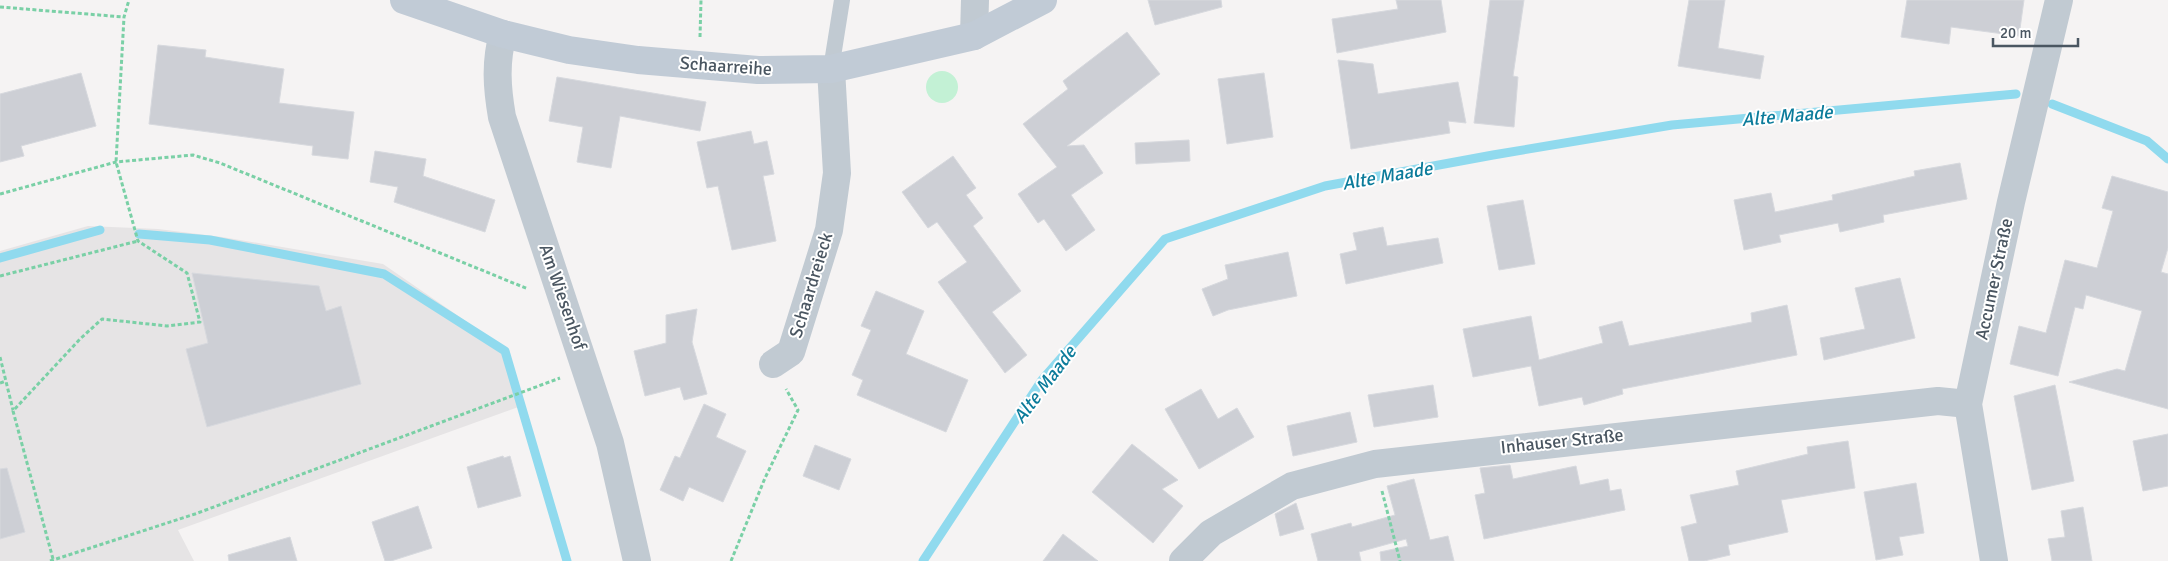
<svg xmlns="http://www.w3.org/2000/svg" width="2168" height="561" viewBox="0 0 2168 561" font-family="Signika,sans-serif">
  <style>
    .education { fill: #e6e4e5 }
    .green { fill: #c3f1d5 }
    .lines { fill: none; stroke-linecap: round; stroke-linejoin: round }
    .stream { stroke: #90daee; stroke-width: 9 }
    .building { fill: #cdcfd5; stroke: #d7d9de }
    .path { stroke: #7ad0a6; stroke-width: 3; stroke-dasharray: 4 2.5; stroke-linecap: butt }
    .service { stroke: #c1cad2; stroke-width: 16 }
    .minor { stroke: #c1cad2; stroke-width: 28 }
    .secondary { stroke: #c1cbd6; stroke-width: 28 }
    .labels { text-anchor: middle; stroke-width: 4; stroke-linejoin: round; paint-order: stroke }
    .street-label { font-size: 18px; fill: #4a5661; stroke: #fff }
    .water-label { font-size: 19px; font-style: italic; fill: #0c7c9b; stroke: #fff }
  </style>
  <rect width="100%" height="100%" fill="#f5f3f3"/>
  <path class="education" d="M 88,226 L 158,229 L 222,237 L 383,264 L 509,351 L 524,405 L 178,530 L 194,561 L 0,561 L 0,251 Z"/>
  <path class="green" d="M926 87a16 16 0 1 1 32 0a16 16 0 1 1-32 0Z"/>
  <g class="lines">
    <path class="stream" d="M 2052,104 L 2147,141 L 2168,159
      M 139,234 L 210,240 L 384,274 L 505,351 L 567,561
      M 0,258 L 100,230
      M 923,561 L 1042,380 L 1165,239 L 1325,186 L 1493,155 L 1672,125 L 2016,94"/>
  </g>
  <path class="building" d="M 1148,0 L 1221,0 L 1222,7 L 1155,25 Z
    M 1396,0 L 1441,0 L 1446,32 L 1337,53 L 1332,19 L 1398,9 Z
    M 1490,0 L 1524,0 L 1513,76 L 1518,77 L 1514,127 L 1474,123 Z
    M 1689,0 L 1725,0 L 1718,48 L 1764,56 L 1760,79 L 1678,66 Z
    M 1907,0 L 2024,0 L 2019,36 L 1951,27 L 1949,44 L 1901,37 Z
    M 1127,32 L 1160,74 L 1067,146 L 1084,145 L 1103,173 L 1071,195 L 1095,230 L 1066,251 L 1044,219 L 1038,223 L 1018,194 L 1057,167 L 1023,124 L 1068,89 L 1063,81 Z
    M 158,45 L 206,50 L 205,57 L 284,69 L 279,103 L 354,112 L 348,159 L 312,155 L 313,146 L 149,124 Z
    M 1338,60 L 1373,64 L 1378,94 L 1458,82 L 1466,123 L 1448,121 L 1450,133 L 1351,149 Z
    M 81,73 L 96,126 L 21,146 L 24,156 L 0,162 L 0,94 Z
    M 1264,73 L 1273,137 L 1227,144 L 1218,79 Z
    M 557,77 L 706,102 L 700,131 L 620,116 L 611,168 L 577,162 L 583,127 L 549,121 Z
    M 751,131 L 754,144 L 767,141 L 774,174 L 763,176 L 776,241 L 732,250 L 718,186 L 707,188 L 697,142 Z
    M 1189,140 L 1190,161 L 1136,164 L 1135,143 Z
    M 375,151 L 426,159 L 423,176 L 495,200 L 485,232 L 394,202 L 398,187 L 370,182 Z
    M 953,156 L 976,188 L 966,195 L 983,218 L 973,226 L 1021,291 L 992,312 L 1027,355 L 1005,373 L 938,282 L 967,262 L 937,222 L 928,228 L 902,192 Z
    M 1960,163 L 1967,199 L 1883,215 L 1884,222 L 1840,232 L 1838,223 L 1779,235 L 1781,242 L 1744,250 L 1734,200 L 1771,193 L 1775,212 L 1833,200 L 1832,195 L 1915,176 L 1914,171 Z
    M 2112,176 L 2168,192 L 2168,248 L 2161,272 L 2168,274 L 2168,409 L 2069,382 L 2117,369 L 2125,371 L 2142,311 L 2086,295 L 2083,309 L 2075,307 L 2058,376 L 2010,364 L 2019,326 L 2046,333 L 2065,260 L 2097,268 L 2113,211 L 2102,208 Z
    M 1523,200 L 1535,264 L 1499,270 L 1487,206 Z
    M 1383,227 L 1387,246 L 1438,238 L 1443,263 L 1346,284 L 1340,254 L 1357,250 L 1353,233 Z
    M 1288,252 L 1297,296 L 1228,310 L 1213,316 L 1202,289 L 1228,279 L 1225,265 Z
    M 192,273 L 319,286 L 326,311 L 341,306 L 361,384 L 207,427 L 186,349 L 208,343 Z
    M 1900,278 L 1915,338 L 1824,360 L 1820,338 L 1865,329 L 1855,288 Z
    M 876,291 L 924,311 L 906,354 L 968,380 L 946,432 L 857,395 L 863,380 L 852,375 L 871,330 L 861,326 Z
    M 1787,305 L 1797,355 L 1622,389 L 1623,394 L 1584,405 L 1582,397 L 1539,406 L 1531,366 L 1473,377 L 1463,329 L 1531,316 L 1539,360 L 1603,343 L 1599,327 L 1622,321 L 1629,346 L 1752,322 L 1751,313 Z
    M 697,309 L 692,342 L 707,394 L 684,400 L 680,387 L 645,396 L 634,351 L 666,343 L 666,315 Z
    M 1433,385 L 1438,417 L 1374,427 L 1368,395 Z
    M 2055,385 L 2074,481 L 2032,490 L 2014,396 Z
    M 1201,389 L 1218,419 L 1237,408 L 1254,437 L 1199,469 L 1165,409 Z
    M 704,404 L 726,414 L 716,437 L 746,451 L 723,502 L 689,487 L 683,501 L 660,490 L 675,456 L 680,458 Z
    M 1350,412 L 1357,442 L 1293,456 L 1287,426 Z
    M 2168,434 L 2168,486 L 2143,491 L 2133,441 Z
    M 1848,441 L 1855,488 L 1781,500 L 1788,532 L 1728,545 L 1730,555 L 1704,561 L 1689,561 L 1681,527 L 1697,523 L 1690,495 L 1739,485 L 1736,471 L 1808,454 L 1807,447 Z
    M 1132,444 L 1178,480 L 1162,489 L 1183,506 L 1153,543 L 1092,492 Z
    M 815,445 L 851,459 L 839,490 L 803,476 Z
    M 503,456 L 504,458 L 510,456 L 521,496 L 478,508 L 467,467 Z
    M 1510,465 L 1513,479 L 1576,466 L 1580,485 L 1608,479 L 1610,491 L 1621,489 L 1625,510 L 1484,539 L 1475,495 L 1485,493 L 1480,468 Z
    M 7,468 L 25,532 L 0,539 L 0,469 Z
    M 1414,479 L 1430,540 L 1448,536 L 1454,561 L 1381,561 L 1380,552 L 1408,546 L 1406,539 L 1359,552 L 1361,561 L 1318,561 L 1311,534 L 1351,523 L 1352,527 L 1395,515 L 1387,486 Z
    M 1916,483 L 1924,533 L 1899,537 L 1903,555 L 1876,560 L 1864,492 Z
    M 1296,503 L 1304,529 L 1280,536 L 1275,514 Z
    M 418,506 L 432,548 L 391,561 L 385,561 L 372,522 Z
    M 2083,507 L 2092,561 L 2052,561 L 2048,539 L 2065,537 L 2061,511 Z
    M 1063,534 L 1098,561 L 1043,561 Z
    M 290,537 L 297,561 L 229,561 L 228,555 Z"/>
  <g class="lines">
    <path class="path" d="M 0,7 L 124,17
      M 700,37 L 701,0
      M 0,194 L 116,162 L 193,155 L 220,163 L 528,289
      M 0,276 L 138,241
      M 0,357 L 13,410
      M 0,383 L 6,381
      M 1382,491 L 1400,561
      M 53,559 L 13,411 L 80,339 L 102,319 L 167,326 L 200,322 L 187,273 L 138,241 L 116,162 L 124,17 L 129,0
      M 50,561 L 195,514 L 560,378
      M 731,561 L 765,478 L 798,410 L 786,389"/>
    <path class="service" d="M 831,69 L 842,0"/>
    <path class="minor" d="M 503,34 C 495,62 497,88 502,117 L 610,443 L 637,561
      M 974,36 L 975,0
      M 773,364 L 791,352 L 829,230 L 837,173 L 831,69
      M 1183,561 L 1211,533 L 1292,486 L 1375,464 L 1938,401 L 1968,404
      M 1994,561 L 1968,404 L 2011,202 L 2059,0"/>
    <path class="secondary" d="M 404,0 L 503,34 L 569,50 L 638,60 L 758,70 L 831,69 L 974,36 L 1043,0"/>
  </g>
  <g class="labels">
    <g class="street-label">
      <text transform="translate(726 66) rotate(4)" y="6">Schaarreihe</text>
      <text transform="translate(1994 279) rotate(-78)" y="6">Accumer Straße</text>
      <text transform="translate(811 285) rotate(-73)" y="6">Schaardreieck</text>
      <text transform="translate(563 297) rotate(71)" y="6">Am Wiesenhof</text>
      <text transform="translate(1562 441) rotate(-6)" y="6">Inhauser Straße</text>
    </g>
    <g class="water-label">
      <text transform="translate(1787 115) rotate(-5)" y="7">Alte Maade</text>
      <text transform="translate(1387 175) rotate(-10)" y="7">Alte Maade</text>
      <text transform="translate(1044 384) rotate(-53)" y="7">Alte Maade</text>
    </g>
  </g>
  <path d="M1993 38v8h85v-8" fill="none" stroke="#4a5661" stroke-width="2.5"/>
  <text x="2000" y="38" font-size="15" fill="#4a5661" stroke="#ffffff" stroke-width="4" paint-order="stroke">20 m</text>
</svg>
